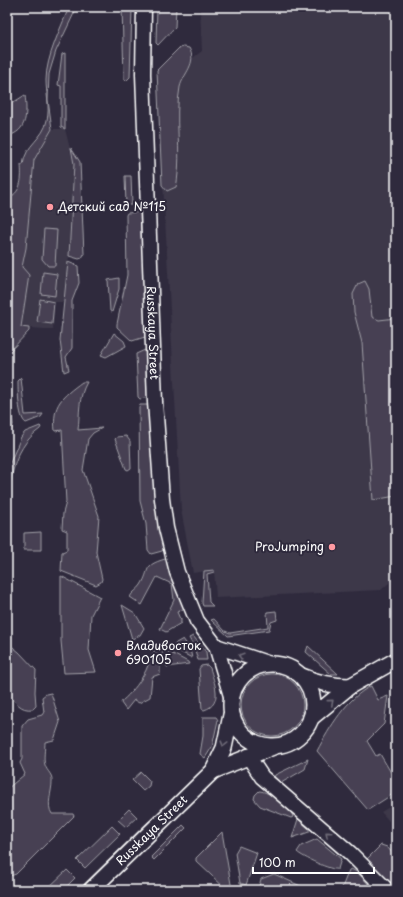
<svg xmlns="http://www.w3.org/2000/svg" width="403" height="897" viewBox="0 0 403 897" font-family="'Playpen Sans',sans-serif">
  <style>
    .built { fill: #3c3749 }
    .green { fill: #464152; stroke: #a2a0a8 }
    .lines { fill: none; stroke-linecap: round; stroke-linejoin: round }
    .secondary-casing { stroke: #fff; stroke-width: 17 }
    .primary-casing { stroke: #fff; stroke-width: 18 }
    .secondary { stroke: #2f2a3d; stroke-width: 14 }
    .primary { stroke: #2f2a3d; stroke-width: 15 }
    .oneway { stroke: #6d6a77 }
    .poi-dot { fill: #ff9aa2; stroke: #2f2a3d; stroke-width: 1.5 }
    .labels { text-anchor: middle; stroke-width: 4; stroke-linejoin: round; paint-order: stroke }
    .poi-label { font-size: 12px; fill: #fff; stroke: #2f2a3d; text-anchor: start }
    .street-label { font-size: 12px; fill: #fff; stroke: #2f2a3d }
  </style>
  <rect width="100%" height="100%" fill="#2f2a3d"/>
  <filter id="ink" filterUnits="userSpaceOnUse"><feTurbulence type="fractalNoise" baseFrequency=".025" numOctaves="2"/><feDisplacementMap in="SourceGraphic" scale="8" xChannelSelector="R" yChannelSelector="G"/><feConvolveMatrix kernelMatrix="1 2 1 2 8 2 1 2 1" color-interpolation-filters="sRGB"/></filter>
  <g filter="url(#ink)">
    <path class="built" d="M 200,7 L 396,7 L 396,339 L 373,500 L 396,496 L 396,577 L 381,590 L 216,598 L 214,570 L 193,573 L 181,510 L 159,109 L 170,75 L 202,51 Z
      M 52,129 L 65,129 L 74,164 L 69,256 L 64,302 L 55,302 L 53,330 L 21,327 L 29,275 L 22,267 L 26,248 L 34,160 Z
      M 396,803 L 396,829 L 381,812 Z"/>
    <path class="green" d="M 69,7 L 77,7 L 56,51 L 49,74 L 48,100 L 52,129 L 34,160 L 26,248 L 22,267 L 29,275 L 21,327 L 29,328 L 29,331 L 11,350 L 7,360 L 13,425 L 7,440 L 7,219 L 12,215 L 9,198 C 22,191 22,178 21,165 L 23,165 C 25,144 44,139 47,120 C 50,107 46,93 46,80 C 46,57 61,28 69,7 Z
      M 122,7 L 132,8 L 130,77 L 126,81 L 124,79 Z
      M 157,7 L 176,7 L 175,27 L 158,45 L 156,43 Z
      M 183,47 L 189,48 C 198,63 183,74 180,87 C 174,119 182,151 177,182 L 176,187 L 167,191 L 162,185 L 157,70 L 179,48 Z
      M 65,53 L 65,129 L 61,127 L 61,86 L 58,85 L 62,54 Z
      M 7,95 L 14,102 L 25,95 C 27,112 28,132 7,136 Z
      M 71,148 L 80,162 L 84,254 L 82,258 L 79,259 L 69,256 L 74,164 Z
      M 125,176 L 131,176 L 132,205 L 126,205 Z
      M 140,212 L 147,332 L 145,337 L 132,341 L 117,327 L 117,324 L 127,275 L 126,215 L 127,213 Z
      M 44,229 L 57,230 L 55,266 L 48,266 L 42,259 Z
      M 68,262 L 78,266 L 79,283 L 72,301 L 72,348 L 66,357 L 69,370 L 64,372 L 60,340 Z
      M 43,272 L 57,274 L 55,296 L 41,294 Z
      M 119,278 L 119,289 L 112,312 L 110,311 L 108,280 Z
      M 365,281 L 369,289 L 372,317 L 379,320 L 396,318 L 396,496 L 373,500 L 362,343 L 354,312 L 353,294 L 358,284 Z
      M 40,299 L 54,302 L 52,324 L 37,322 Z
      M 114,333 L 124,341 L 126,346 L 106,357 L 101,355 Z
      M 145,350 L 147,353 L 149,397 L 140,399 L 138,397 L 136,354 Z
      M 21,378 L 25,415 L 43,414 L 41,417 L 26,423 C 18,418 18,390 18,381 Z
      M 82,382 L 87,382 C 78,398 80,412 78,430 L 102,428 L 93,433 L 88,439 L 83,470 L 99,516 L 96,552 L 102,579 L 101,582 L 96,585 L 61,571 L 62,552 L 67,550 L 67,531 L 62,529 L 63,513 L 66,502 L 62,430 L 55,431 C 52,404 62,397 82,382 Z
      M 140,405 L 148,405 L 150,407 L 155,499 L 164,548 L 162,551 L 151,554 L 148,550 L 146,524 L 140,501 L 139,408 Z
      M 40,426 L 41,427 L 40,429 C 11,449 7,490 9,522 L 7,522 L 7,470 L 21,437 L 25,432 Z
      M 126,436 L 130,441 L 131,468 L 128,470 L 126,469 L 115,439 L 117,437 Z
      M 41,532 L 41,550 L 24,550 L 24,533 Z
      M 165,559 L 168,560 L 184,609 L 177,612 L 180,619 L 181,618 L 181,623 L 166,632 L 160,629 L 174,600 L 172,584 L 157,577 L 142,605 L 130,597 C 132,592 138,590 141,585 C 151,569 142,566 165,559 Z
      M 214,570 L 214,572 L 207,574 L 209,602 L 213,606 L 203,606 L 202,603 L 204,571 Z
      M 61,576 L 100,597 L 91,615 L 89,650 L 96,672 L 64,673 L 61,641 Z
      M 122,605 L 135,613 L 144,628 L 140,635 L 132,639 Z
      M 276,611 L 277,620 L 271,622 L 269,630 L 228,636 L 211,620 L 214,619 L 225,631 L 230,633 L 268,627 L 267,612 Z
      M 193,636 L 206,652 L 207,660 L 198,660 L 194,647 L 189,638 Z
      M 7,638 L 9,644 L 19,652 L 36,670 L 35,692 L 36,706 L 33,709 C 19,711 17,701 7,694 Z
      M 183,639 L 190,649 L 192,658 L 173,648 L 176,643 Z
      M 161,645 L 164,648 L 160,660 L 160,674 L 152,677 L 150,697 L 139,703 L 134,700 L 126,710 L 121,703 L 122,701 C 131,693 138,685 144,674 C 150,664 150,651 161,645 Z
      M 308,646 L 338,674 L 331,674 L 306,652 Z
      M 169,652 L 188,662 L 189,664 L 167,667 L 165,660 Z
      M 207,665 L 210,668 C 214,682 224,704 204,710 L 202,709 L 199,669 L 201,666 Z
      M241 705a31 31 0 1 1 62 0a31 31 0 1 1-62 0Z
      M 371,686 L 378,700 L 388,696 L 384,724 L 367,741 L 376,756 L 380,754 L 396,781 L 396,792 L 368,810 L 317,751 C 330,727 346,699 371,686 Z
      M 51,693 L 60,722 L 54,740 L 45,742 C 45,749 43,759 45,765 C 47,772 53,774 52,782 C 52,792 46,805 52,814 L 73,814 L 74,816 L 16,874 L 7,877 L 7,789 L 25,774 L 20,763 L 22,759 L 22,726 L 28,719 L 42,715 L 44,712 L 42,697 L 46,694 Z
      M 203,717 L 216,717 L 218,720 L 212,747 L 205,758 L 200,754 L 203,736 Z
      M 308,759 L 305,769 L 281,783 L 274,778 L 275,775 Z
      M 141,772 L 150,781 L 149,786 L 143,791 L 132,780 Z
      M 259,791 C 269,791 291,807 293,817 L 291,818 L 260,806 L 254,799 L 255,795 Z
      M 129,809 L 137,817 L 126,827 L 118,820 Z
      M 298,819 L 309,829 L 309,832 L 292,838 Z
      M 149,821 L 151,821 L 151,824 L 83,890 L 78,890 Z
      M 183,825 L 186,828 L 154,860 L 151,857 Z
      M 112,826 L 120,834 L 85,868 L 77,860 Z
      M 222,832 L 232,890 L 227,890 L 196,861 L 196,858 Z
      M 317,839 L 341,859 L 338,869 C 332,871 302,857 297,852 L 301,846 Z
      M 381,845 L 387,847 L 396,857 L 396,890 L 366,860 Z
      M 239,846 L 257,853 L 246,885 L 240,883 L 235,853 Z
      M 351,869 L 357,872 L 374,890 L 341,890 L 349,870 Z
      M 67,870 L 75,878 L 63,890 L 46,890 Z
      M 274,874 L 305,888 L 304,890 L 258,890 L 261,879 Z"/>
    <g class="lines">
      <defs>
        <g id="secondary">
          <path id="s1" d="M 144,7 L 143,74 L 148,209 L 155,402 L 162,499 L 166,528 L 177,572 L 197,621 L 216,646 L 231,696"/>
          <path d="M 216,646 L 267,663"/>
          <path d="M 248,756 L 262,777 L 350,853 L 387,890"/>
        </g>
        <g id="primary">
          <circle cx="272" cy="705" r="41"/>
          <path d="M 302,676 C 318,683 332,686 350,686"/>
          <path d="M 311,718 L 350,686 L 396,660"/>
          <path d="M 213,771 L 273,747"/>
          <path id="s2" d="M 91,890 L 213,771 L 224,748 L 231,715"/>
        </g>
      </defs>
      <use href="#secondary" class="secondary-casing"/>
      <use href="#primary" class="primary-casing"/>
      <use href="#secondary" class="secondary"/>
      <use href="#primary" class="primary"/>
    </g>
    <defs><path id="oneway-chevron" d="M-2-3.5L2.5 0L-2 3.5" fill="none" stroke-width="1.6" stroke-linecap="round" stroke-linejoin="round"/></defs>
    <g class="oneway">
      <use href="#oneway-chevron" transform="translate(241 656) rotate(-163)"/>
      <use href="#oneway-chevron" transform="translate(331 702) rotate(-40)"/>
      <use href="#oneway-chevron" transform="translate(224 744) rotate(105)"/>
      <use href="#oneway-chevron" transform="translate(328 834) rotate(-140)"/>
    </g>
  </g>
  <g class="poi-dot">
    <circle cx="50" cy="207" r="4"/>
    <circle cx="332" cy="547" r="4"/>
    <circle cx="118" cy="653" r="4"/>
  </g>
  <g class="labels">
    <g class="poi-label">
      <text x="58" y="211">Детский сад №115</text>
      <text x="324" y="551" text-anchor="end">ProJumping</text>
      <text x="126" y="650">Владивосток<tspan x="126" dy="14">690105</tspan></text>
    </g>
    <g class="street-label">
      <text dy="4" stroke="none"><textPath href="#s1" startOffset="326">Russkaya Street</textPath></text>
      <text dy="4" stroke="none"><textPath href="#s2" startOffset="85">Russkaya Street</textPath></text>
    </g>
  </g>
  <rect width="403" height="897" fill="none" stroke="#2f2a3d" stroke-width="24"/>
  <rect x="12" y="12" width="379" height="873" fill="none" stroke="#fff" stroke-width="1.5" filter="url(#ink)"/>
  <path d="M253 867v6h121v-6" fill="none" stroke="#ffffff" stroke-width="2"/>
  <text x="259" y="867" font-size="12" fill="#ffffff" stroke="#2f2a3d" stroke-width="3" paint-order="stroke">100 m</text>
</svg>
